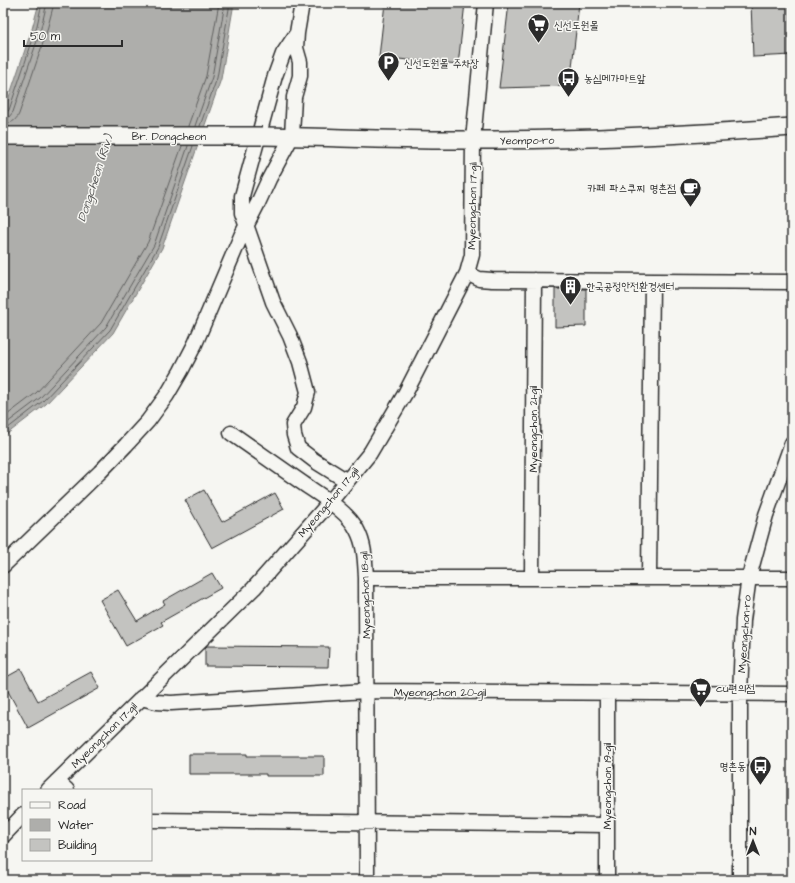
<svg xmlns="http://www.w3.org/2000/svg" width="795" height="883" viewBox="0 0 795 883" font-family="'Architects Daughter','Poor Story',sans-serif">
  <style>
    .water { fill: #aeaeab; stroke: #7a7a78 }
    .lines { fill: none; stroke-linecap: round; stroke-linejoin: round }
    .shore { stroke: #5f5f5e; stroke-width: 1 }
    .building { fill: #c3c3c0; stroke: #2b2b2b }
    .minor-casing { stroke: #2b2b2b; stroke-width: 17 }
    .major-casing { stroke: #2b2b2b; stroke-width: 20 }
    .minor { stroke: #f6f6f2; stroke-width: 14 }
    .major { stroke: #f6f6f2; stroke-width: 17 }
    .major-bridge-casing { stroke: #2b2b2b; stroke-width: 20; stroke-linecap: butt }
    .major-bridge { stroke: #f6f6f2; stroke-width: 17 }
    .labels { text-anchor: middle; stroke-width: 3; stroke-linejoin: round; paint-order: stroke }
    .poi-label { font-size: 11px; fill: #2b2b2b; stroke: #f6f6f2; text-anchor: start }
    .street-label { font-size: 11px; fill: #2b2b2b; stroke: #f6f6f2 }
    .water-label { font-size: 12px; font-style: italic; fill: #525251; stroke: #f6f6f2 }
  </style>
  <rect width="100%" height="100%" fill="#f6f6f2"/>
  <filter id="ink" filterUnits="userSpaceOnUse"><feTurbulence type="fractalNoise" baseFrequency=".025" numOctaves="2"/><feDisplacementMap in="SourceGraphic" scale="8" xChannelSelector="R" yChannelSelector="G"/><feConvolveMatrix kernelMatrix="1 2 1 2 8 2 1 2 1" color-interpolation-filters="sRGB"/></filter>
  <g filter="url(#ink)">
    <path class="water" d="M 39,3 L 234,3 L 221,79 L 162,248 L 113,333 L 46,404 L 3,437 L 3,115 L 32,29 Z"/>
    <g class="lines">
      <path class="shore" d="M 3,113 L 6,113 L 9,110 L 36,30 L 42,3
        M 3,118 L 9,117 L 13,112 L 40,32 L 47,3
        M 3,124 C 10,124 16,121 19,114 L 46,34 L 53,7 L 53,3
        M 188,126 L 206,76 L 219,3
        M 195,126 L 212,77 L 225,3
        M 200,126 L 217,78 L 230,3
        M 3,418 L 36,393 L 101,323 L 148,242 L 182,146
        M 3,426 L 40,398 L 106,327 L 154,245 L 188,146
        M 3,432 L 43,401 L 110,330 L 158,247 L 193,146"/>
    </g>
    <path class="building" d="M 385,3 L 465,3 L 458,65 L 379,57 Z
      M 509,3 L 579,3 L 570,86 L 499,88 Z
      M 751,3 L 792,3 L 792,55 L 753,57 Z
      M 555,289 L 586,289 L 586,326 L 555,327 Z
      M 204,490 L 222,522 L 275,493 L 284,509 L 212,548 L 185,500 Z
      M 212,573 L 221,588 L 161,622 L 163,625 L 126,646 L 100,600 L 118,590 L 137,621 L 165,604 L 163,601 Z
      M 207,646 L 329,647 L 328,667 L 205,666 L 205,648 Z
      M 21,669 L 38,701 L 91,672 L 100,688 L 28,728 L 3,682 L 3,679 Z
      M 189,754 L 247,754 L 247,756 L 324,756 L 324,776 L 266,776 L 266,774 L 189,774 Z"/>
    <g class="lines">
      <defs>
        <path id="minor" d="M 297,33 L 283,54 L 275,76 L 242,196 L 242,213 L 273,302 L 290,336 L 300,362 L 308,392 L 304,407 L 293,425 L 294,435 L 298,448 L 315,461 L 347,481
          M 467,273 L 479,279 L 492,280 L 792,282
          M 231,433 C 254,449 278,466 301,482 C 318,494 348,511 357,530 C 365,545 365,561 366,578 L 367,880
          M 3,566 L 100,472 L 126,445 L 148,421 L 167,395 L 181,371 L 195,344 L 241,236 L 258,203 L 269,179 L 292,136 L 294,97 L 300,76 L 300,62 L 296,48 L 297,33 L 302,3
          M 532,577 L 534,280
          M 649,577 L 652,281
          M 366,578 L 792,578
          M 141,698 L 157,702 L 171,703 L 366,691 L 792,694
          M 57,781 L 67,790
          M 48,790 L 254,588 L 330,502 L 370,453 L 406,392 L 467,273 L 472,255 L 473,140 L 486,3
          M 151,820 L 607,825
          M 3,836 L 23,815
          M 607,880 L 607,693
          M 740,880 L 740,694 L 743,620 L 749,577 L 766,515 L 792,443"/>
        <path id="major" d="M 262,136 C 333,137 403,141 474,140 C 580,140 686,135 792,127"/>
      </defs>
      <use href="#minor" class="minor-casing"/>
      <use href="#major" class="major-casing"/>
      <use href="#minor" class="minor"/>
      <use href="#major" class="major"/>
      <defs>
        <path id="major-bridge" d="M 3,136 L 262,136"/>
      </defs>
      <use href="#major-bridge" class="major-bridge-casing"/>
      <use href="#major-bridge" class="major-bridge"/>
    </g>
  </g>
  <defs>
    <symbol id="supermarket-pin" viewBox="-11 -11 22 30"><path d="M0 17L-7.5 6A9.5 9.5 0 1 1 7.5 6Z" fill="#2b2b2b" stroke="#f6f6f2"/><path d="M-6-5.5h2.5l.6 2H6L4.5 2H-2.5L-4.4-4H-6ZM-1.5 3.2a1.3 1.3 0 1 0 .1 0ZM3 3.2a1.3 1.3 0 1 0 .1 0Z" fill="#fff"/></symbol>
    <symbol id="parking-pin" viewBox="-11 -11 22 30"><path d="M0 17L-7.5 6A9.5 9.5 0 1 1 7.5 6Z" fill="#2b2b2b" stroke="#f6f6f2"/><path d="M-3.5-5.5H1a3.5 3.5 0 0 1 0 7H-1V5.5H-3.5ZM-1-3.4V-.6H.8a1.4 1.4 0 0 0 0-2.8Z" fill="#fff"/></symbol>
    <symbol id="bus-pin" viewBox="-11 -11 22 30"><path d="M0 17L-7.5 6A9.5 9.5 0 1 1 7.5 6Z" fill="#2b2b2b" stroke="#f6f6f2"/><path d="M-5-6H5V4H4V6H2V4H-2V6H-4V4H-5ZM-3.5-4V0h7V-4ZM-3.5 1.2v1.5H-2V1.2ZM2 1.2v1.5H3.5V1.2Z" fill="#fff"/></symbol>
    <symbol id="cafe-pin" viewBox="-11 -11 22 30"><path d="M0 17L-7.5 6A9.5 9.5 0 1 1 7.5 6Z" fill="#2b2b2b" stroke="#f6f6f2"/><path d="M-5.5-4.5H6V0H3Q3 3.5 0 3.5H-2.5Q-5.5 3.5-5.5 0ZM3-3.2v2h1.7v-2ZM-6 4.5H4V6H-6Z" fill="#fff"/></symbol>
    <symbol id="building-pin" viewBox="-11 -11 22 30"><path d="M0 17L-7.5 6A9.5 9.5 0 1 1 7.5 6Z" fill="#2b2b2b" stroke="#f6f6f2"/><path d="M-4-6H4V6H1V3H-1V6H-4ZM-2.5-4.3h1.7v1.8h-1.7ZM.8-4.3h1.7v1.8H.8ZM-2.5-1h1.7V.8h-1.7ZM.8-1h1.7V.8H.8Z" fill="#fff"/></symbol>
  </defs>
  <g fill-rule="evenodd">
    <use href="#supermarket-pin" x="526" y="12" width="25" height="34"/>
    <use href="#parking-pin" x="376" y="50" width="25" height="34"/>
    <use href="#bus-pin" x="556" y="66" width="25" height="34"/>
    <use href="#cafe-pin" x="678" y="176" width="25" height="34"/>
    <use href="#building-pin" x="558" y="274" width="25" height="34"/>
    <use href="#supermarket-pin" x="688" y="676" width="25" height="34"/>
    <use href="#bus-pin" x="748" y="754" width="25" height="34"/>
  </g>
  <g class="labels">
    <g class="poi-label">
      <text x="554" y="29">신선도원몰</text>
      <text x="404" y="67">신선도원몰 주차장</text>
      <text x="584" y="82">농심메가마트앞</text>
      <text x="676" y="192" text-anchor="end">카페 파스쿠찌 명촌점</text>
      <text x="586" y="290">한국공정안전환경센터</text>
      <text x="716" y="692">cu편의점</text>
      <text x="746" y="770" text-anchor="end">명촌동</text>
    </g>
    <g class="street-label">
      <text x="169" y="140">Br. Dongcheon</text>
      <text transform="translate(527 140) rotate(-1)" y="4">Yeompo-ro</text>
      <text transform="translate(472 206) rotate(-89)" y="4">Myeongchon 17-gil</text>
      <text transform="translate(533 429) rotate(-90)" y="4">Myeongchon 21-gil</text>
      <text transform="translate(328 502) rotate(-50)" y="4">Myeongchon 17-gil</text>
      <text transform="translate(365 595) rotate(-92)" y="4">Myeongchon 18-gil</text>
      <text transform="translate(744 634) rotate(-86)" y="4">Myeongchon-ro</text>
      <text x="440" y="696">Myeongchon 20-gil</text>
      <text transform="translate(104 735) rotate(-45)" y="4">Myeongchon 17-gil</text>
      <text transform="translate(607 786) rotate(-90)" y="4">Myeongchon 19-gil</text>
    </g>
    <g class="water-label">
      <text transform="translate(95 178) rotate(-72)" y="4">Dongcheon (Riv.)</text>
    </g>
  </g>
  <rect width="795" height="883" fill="none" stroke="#f6f6f2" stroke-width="16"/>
  <rect x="8" y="8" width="779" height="867" fill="none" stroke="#2b2b2b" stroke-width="1.5" filter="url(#ink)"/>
  <rect x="22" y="789" width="130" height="72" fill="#f6f6f2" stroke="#a5a5a2"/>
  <rect x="30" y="802" width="20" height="6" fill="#f6f6f2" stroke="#a5a5a2"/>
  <text x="58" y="809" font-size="12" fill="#2b2b2b">Road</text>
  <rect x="30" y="819" width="20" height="12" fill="#aeaeab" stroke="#a5a5a2"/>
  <text x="58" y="829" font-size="12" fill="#2b2b2b">Water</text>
  <rect x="30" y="839" width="20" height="12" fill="#c3c3c0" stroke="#a5a5a2"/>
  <text x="58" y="849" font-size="12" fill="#2b2b2b">Building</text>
  <g transform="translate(753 841)" stroke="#f6f6f2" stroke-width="3" paint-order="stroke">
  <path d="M0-3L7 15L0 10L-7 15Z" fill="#2b2b2b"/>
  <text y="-6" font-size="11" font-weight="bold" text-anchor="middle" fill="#2b2b2b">N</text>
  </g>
  <path d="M24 40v6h98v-6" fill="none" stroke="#2b2b2b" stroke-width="2"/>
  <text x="30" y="40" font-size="12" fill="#2b2b2b" stroke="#f6f6f2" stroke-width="3" paint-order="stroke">50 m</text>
</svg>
